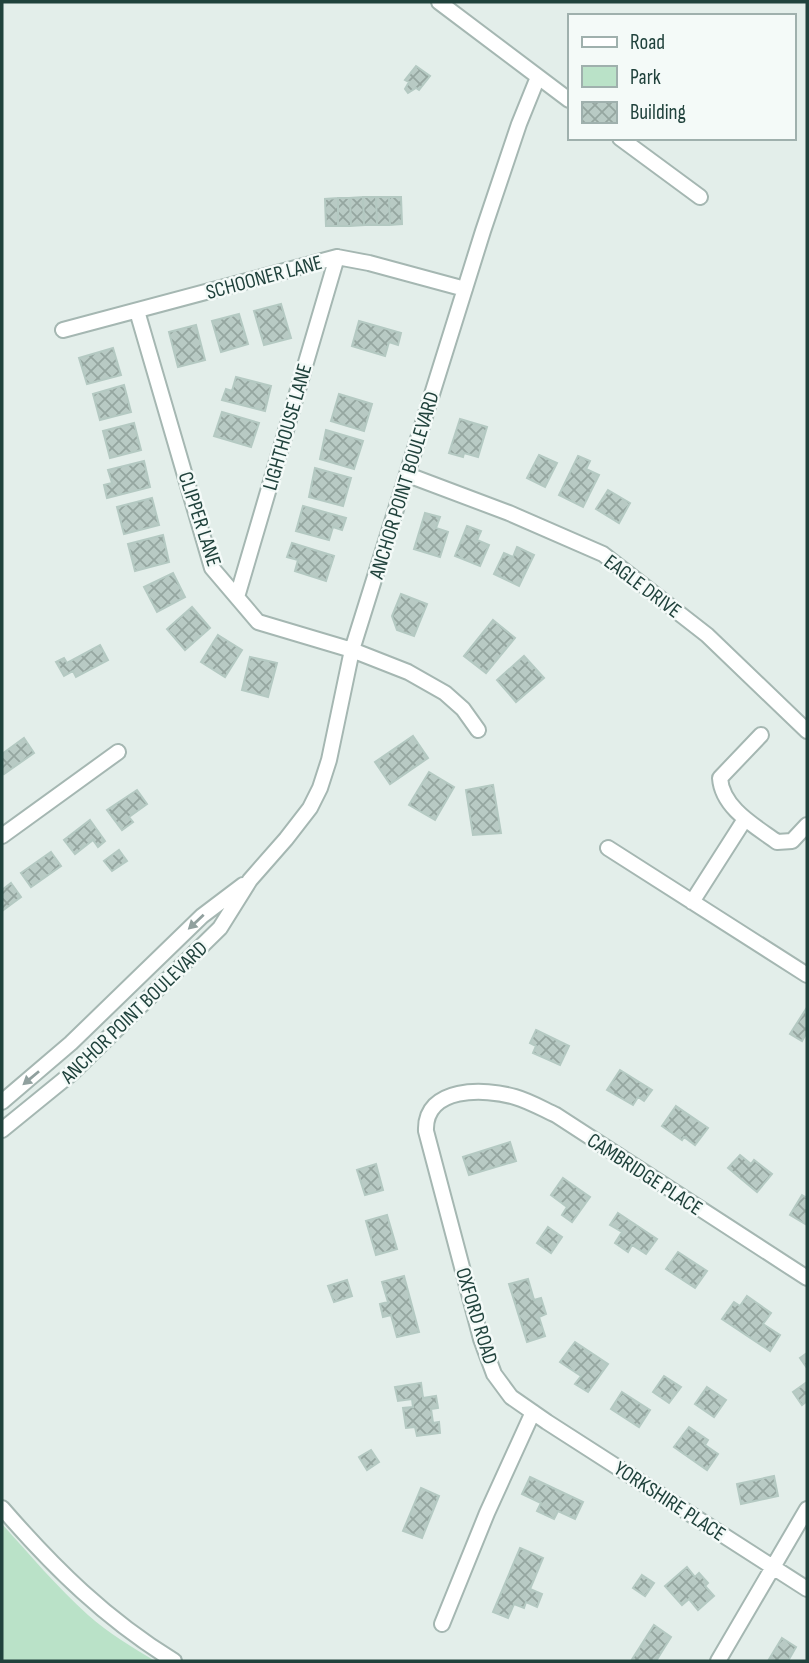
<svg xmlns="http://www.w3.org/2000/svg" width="809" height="1663" viewBox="0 0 809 1663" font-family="'Sofia Sans Condensed',sans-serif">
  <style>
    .green { fill: #bae2c8 }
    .building { fill: url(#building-cross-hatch); stroke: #b4c9c2; stroke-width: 2 }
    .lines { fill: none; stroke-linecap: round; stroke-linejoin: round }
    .minor-casing { stroke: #a5b7b2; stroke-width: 18 }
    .minor { stroke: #fff; stroke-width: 14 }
    .oneway { fill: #90a09e }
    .labels { text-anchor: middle; stroke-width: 5; stroke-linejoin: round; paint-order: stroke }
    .street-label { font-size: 21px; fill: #20423c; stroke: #f4faf8 }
  </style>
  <defs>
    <pattern id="building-cross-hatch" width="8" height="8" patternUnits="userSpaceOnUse" patternTransform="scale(1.75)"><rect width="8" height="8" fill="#b8cac4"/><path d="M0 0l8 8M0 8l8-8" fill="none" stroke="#95a6a0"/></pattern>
  </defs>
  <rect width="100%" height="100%" fill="#e3eeea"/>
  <path class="green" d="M 2,1524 C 30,1555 57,1587 88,1615 C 108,1633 132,1647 155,1661 L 2,1661 Z"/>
  <path class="building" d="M 416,66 L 430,76 L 419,90 L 416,88 L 408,93 L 405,89 L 409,82 L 405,80 Z
    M 363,197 L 376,197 L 377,225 L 364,225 Z
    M 363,197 L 364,225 L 351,226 L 350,198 Z
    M 376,197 L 389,197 L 390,225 L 377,225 Z
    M 389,197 L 401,197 L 402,224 L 390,225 Z
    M 338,198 L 350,198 L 351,226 L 338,226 Z
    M 338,198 L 338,226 L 326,226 L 325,199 Z
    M 281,304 L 291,338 L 264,345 L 254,311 Z
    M 239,314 L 248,344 L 221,352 L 212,321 Z
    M 359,321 L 401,333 L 398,345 L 389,342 L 385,356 L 352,346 Z
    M 196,325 L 205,360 L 178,367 L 169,332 Z
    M 113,348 L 121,375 L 87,384 L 79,358 Z
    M 236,377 L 271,386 L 265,411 L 222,400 L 226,389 L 232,391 Z
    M 124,385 L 131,412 L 100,420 L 93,394 Z
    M 339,394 L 372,404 L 364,431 L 331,421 Z
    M 222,412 L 259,423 L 251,447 L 214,436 Z
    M 460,419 L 487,427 L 478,457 L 464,453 L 463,457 L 449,453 Z
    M 134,423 L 141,450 L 110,458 L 103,431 Z
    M 326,430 L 363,441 L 354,469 L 320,459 Z
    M 539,455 L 557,463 L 545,487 L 527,478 Z
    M 578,456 L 590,461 L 586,469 L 599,475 L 583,507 L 559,495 Z
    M 144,461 L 150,487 L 107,498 L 104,485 L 112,483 L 108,470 Z
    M 315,468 L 351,478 L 343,506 L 309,497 Z
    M 608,490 L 630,503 L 619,523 L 596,509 Z
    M 152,498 L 159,525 L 124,534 L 117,507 Z
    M 303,506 L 346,518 L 342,530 L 333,527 L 329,540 L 296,531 Z
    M 425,513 L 440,517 L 436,528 L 448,532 L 440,557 L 414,549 Z
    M 467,526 L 481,531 L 477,540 L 489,545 L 480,566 L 455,556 Z
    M 163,535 L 169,562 L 135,571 L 128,544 Z
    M 292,543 L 334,556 L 326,581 L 295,571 L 298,560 L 287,557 Z
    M 517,547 L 534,555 L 519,586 L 494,574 L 504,553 L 513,557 Z
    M 173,573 L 185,597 L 157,612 L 144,587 Z
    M 401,594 L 427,604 L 414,636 L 397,630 L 392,616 Z
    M 192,607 L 210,628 L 185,650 L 167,629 Z
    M 493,620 L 515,638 L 486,673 L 464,656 Z
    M 218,635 L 242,650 L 225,677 L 201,662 Z
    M 100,645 L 108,660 L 76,677 L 73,671 L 64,676 L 56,662 L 64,658 L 67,663 Z
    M 524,656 L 544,678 L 516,702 L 497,680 Z
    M 250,657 L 277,663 L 268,697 L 242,690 Z
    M 413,736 L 428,758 L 390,784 L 375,762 Z
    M 24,738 L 34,753 L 4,774 L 2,770 L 2,754 Z
    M 429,772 L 454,787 L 435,820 L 409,805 Z
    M 493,785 L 501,833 L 473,835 L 466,790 Z
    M 137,790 L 147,804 L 129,817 L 133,822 L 122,830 L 107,810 Z
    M 90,820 L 105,841 L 98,847 L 93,840 L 75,854 L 64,840 Z
    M 119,850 L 127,861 L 112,871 L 104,861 Z
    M 51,852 L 61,866 L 31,887 L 21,873 Z
    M 11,883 L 21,897 L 2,911 L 2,890 Z
    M 806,1009 L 807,1032 L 802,1041 L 790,1034 Z
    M 536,1030 L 569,1046 L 560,1065 L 533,1053 L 536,1046 L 530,1043 Z
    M 620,1070 L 652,1090 L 644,1101 L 638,1097 L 633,1105 L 607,1090 Z
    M 676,1106 L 708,1128 L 695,1145 L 684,1137 L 682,1140 L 662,1126 Z
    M 510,1142 L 516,1161 L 469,1175 L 463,1157 Z
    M 740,1155 L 751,1164 L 754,1160 L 772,1174 L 757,1192 L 728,1168 Z
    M 376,1164 L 383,1190 L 365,1195 L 357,1170 Z
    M 563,1178 L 590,1197 L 572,1222 L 562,1215 L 567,1207 L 551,1195 Z
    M 802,1195 L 807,1198 L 807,1225 L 790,1215 Z
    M 618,1213 L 657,1239 L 646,1254 L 632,1245 L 628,1252 L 615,1243 L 622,1232 L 610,1225 Z
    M 387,1215 L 397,1249 L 376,1255 L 366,1221 Z
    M 548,1227 L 562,1237 L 551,1253 L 537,1243 Z
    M 678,1252 L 707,1271 L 695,1288 L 666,1269 Z
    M 404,1276 L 419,1332 L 397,1337 L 391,1315 L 383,1317 L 380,1304 L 388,1302 L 382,1282 Z
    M 528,1279 L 534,1300 L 541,1298 L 546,1314 L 539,1317 L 545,1336 L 527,1342 L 509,1284 Z
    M 347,1280 L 352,1296 L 334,1302 L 328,1286 Z
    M 747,1296 L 771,1313 L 763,1324 L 780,1335 L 770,1351 L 722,1319 L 734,1302 L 740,1306 Z
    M 575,1342 L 608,1364 L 588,1392 L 575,1384 L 581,1376 L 560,1362 Z
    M 807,1353 L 807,1368 L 800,1358 Z
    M 664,1376 L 681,1387 L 669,1403 L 653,1392 Z
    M 807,1382 L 807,1401 L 802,1405 L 793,1392 Z
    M 421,1383 L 423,1398 L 436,1396 L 438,1408 L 431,1409 L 433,1423 L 439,1422 L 440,1433 L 417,1436 L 415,1427 L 406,1428 L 403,1408 L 413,1407 L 412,1399 L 398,1401 L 395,1387 Z
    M 707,1387 L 726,1400 L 714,1417 L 695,1404 Z
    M 622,1392 L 650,1410 L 639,1427 L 611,1409 Z
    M 689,1427 L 708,1440 L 705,1445 L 718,1454 L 707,1470 L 674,1447 Z
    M 371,1450 L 379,1462 L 367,1470 L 359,1457 Z
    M 774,1476 L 778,1496 L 741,1504 L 737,1484 Z
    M 530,1477 L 583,1502 L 575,1519 L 558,1511 L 554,1519 L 537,1511 L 541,1503 L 522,1494 Z
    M 421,1488 L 439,1496 L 422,1538 L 403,1531 Z
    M 520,1548 L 543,1558 L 530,1589 L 542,1594 L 537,1607 L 526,1602 L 524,1608 L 514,1604 L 508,1618 L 493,1612 Z
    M 687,1567 L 695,1577 L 699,1573 L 708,1583 L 705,1586 L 714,1596 L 698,1610 L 689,1599 L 682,1605 L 665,1586 Z
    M 642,1575 L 654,1583 L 645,1596 L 633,1588 Z
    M 654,1625 L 671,1637 L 656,1661 L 631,1661 Z
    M 782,1638 L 796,1647 L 788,1661 L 768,1661 Z"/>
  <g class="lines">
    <defs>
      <path id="minor" d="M 439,2 L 569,100
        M 620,138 L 700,197
        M 137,311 L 212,568 L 258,622 L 352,650 L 408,672 L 445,693 L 463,709 L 478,730
        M 63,330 L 337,257 L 369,263 L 465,289
        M 408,475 L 509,513 L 603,554 L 707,635 L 807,731
        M 237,597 L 337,257
        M 761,735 L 720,778 C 722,808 755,826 777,842 L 792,841 L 807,825
        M 2,836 L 118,752
        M 608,848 L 807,975
        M 692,902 L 745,819
        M 2,1102 L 71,1043 L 202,916 L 243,885
        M 2,1130 L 72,1073 L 220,928 L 250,880 L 286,839 L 310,808 L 320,788 L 329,760 L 352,650 L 483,231 L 519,124 L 538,77
        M 807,1278 L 556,1115 C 543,1109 529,1101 515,1097 C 485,1088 424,1086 426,1131 L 481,1339 L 494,1374 L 511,1397 L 547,1422 L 807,1589
        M 2,1508 C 55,1569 106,1619 174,1661
        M 442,1624 L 487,1513 L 533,1412
        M 718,1661 L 807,1509"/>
    </defs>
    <use href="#minor" class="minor-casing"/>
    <use href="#minor" class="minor"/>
  </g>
  <defs><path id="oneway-solid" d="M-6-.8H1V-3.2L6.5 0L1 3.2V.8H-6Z" transform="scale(1.75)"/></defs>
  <g class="oneway">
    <use href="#oneway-solid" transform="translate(196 922) rotate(137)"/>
    <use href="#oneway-solid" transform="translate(31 1078) rotate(140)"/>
  </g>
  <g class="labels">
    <g class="street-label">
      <text transform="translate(264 277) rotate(-15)" y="7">SCHOONER LANE</text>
      <text transform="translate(287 427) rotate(-74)" y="7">LIGHTHOUSE LANE</text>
      <text transform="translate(404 485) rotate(-73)" y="7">ANCHOR POINT BOULEVARD</text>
      <text transform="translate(200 519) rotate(72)" y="7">CLIPPER LANE</text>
      <text transform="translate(643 586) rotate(37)" y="7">EAGLE DRIVE</text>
      <text transform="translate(134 1012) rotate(-44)" y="7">ANCHOR POINT BOULEVARD</text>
      <text transform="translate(645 1174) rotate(33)" y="7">CAMBRIDGE PLACE</text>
      <text transform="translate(477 1316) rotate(73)" y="7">OXFORD ROAD</text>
      <text transform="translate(670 1501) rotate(33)" y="7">YORKSHIRE PLACE</text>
    </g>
  </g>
  <rect width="809" height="1663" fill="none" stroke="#20423c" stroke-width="7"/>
  <rect x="568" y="14" width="228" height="126" fill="#f4faf8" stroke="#9fb0ad" stroke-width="2"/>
  <rect x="582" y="37" width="35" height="10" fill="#ffffff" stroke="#9fb0ad" stroke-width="2"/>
  <text x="630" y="49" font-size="21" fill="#20423c">Road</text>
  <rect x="582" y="66" width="35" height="21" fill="#bae2c8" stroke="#9fb0ad" stroke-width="2"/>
  <text x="630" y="84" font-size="21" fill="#20423c">Park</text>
  <rect x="582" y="102" width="35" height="21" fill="url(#building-cross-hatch)" stroke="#9fb0ad" stroke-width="2"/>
  <text x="630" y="119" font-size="21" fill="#20423c">Building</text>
</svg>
